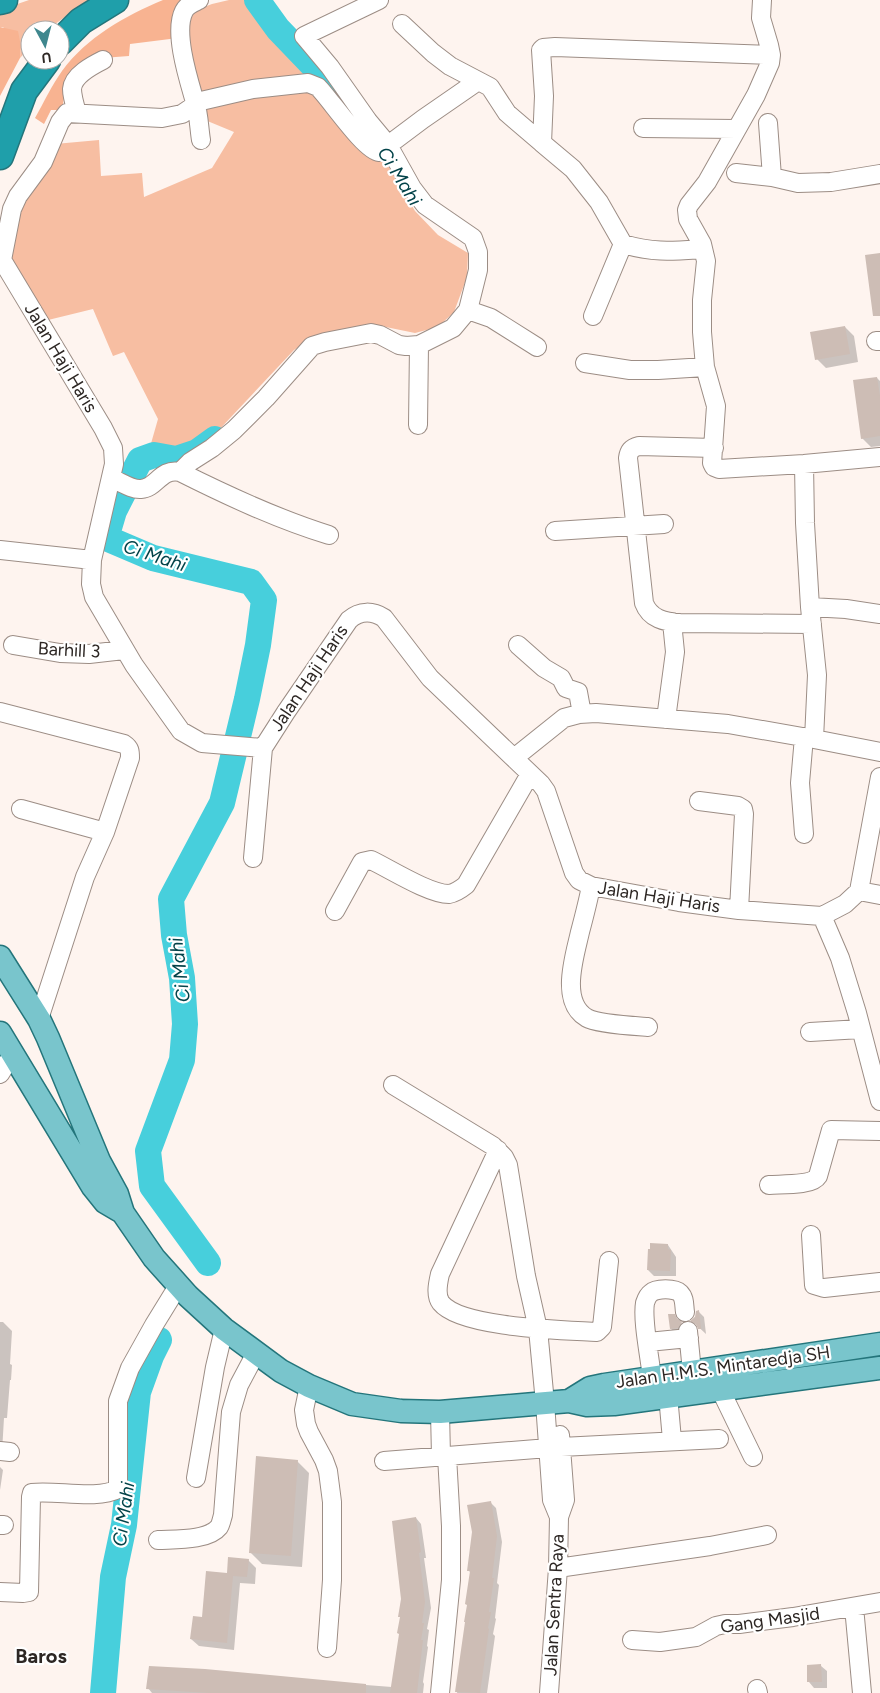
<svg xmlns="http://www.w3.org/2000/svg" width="880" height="1693" viewBox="0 0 880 1693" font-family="Figtree,sans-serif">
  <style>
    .green { fill: #f7bea2 }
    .forest { fill: #f8b391 }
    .shadow { fill: #0003 }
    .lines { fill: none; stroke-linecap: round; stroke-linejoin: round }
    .river { stroke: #47cfdc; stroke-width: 26 }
    .building { fill: #cdbdb5 }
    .minor-casing { stroke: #9c8d85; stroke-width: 20 }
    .major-casing { stroke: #24757b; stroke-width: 25 }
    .highway-casing { stroke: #24757b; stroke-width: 29 }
    .minor { stroke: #fff; stroke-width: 18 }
    .major { stroke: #79c5cc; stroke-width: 22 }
    .highway { stroke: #1f9faa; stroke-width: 26 }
    .labels { text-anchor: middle; stroke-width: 4.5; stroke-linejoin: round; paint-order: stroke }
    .street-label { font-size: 18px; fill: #2d2724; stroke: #fff }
    .water-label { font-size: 19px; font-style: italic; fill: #034349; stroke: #fff }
    .quarter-label { font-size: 20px; font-weight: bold; fill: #2d2724; stroke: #fff }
  </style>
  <rect width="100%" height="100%" fill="#fef4ef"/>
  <path class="green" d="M 29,0 L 88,0 L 47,30 L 30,30 L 30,47 L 20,58 L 21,47 L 3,27 L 0,27 L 0,10 Z
    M 229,0 L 244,0 L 283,47 L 325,89 L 387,164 L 415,211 L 438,235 L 468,253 L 467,277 L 454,312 L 438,327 L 415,333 L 371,324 L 319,334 L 294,350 L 216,433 L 181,451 L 167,454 L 150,447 L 158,419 L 124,352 L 113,356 L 93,309 L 44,321 L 6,261 L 11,223 L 55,144 L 99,140 L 101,176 L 142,173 L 144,197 L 212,168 L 234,132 L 205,120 L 189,57 L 187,25 L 196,10 L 212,4 Z"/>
  <path class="forest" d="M 163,0 L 193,0 L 178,38 L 130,44 L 129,56 L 89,59 L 66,85 L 62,110 L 51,110 L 44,124 L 35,118 C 44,102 52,85 62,71 C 87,37 125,16 163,0 Z
    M 0,27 L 18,31 L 21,47 L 20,58 L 0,96 Z"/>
  <path class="shadow" d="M 845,327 L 854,336 L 858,362 L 826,368 L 817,359 Z
    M 877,378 L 880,381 L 880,446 L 871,447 L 862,438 Z
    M 668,1245 L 676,1257 L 676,1276 L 654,1276 L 648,1270 Z
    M 699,1312 L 704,1317 L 706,1334 L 692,1321 Z
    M 674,1315 L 687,1329 L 677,1334 L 671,1329 Z
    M 0,1322 L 3,1322 L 12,1331 L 10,1364 L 12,1365 L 11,1380 L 10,1380 L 7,1418 L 4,1418 L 2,1452 L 0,1456 Z
    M 297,1461 L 309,1473 L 302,1567 L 262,1564 L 250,1552 Z
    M 0,1467 L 3,1470 L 0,1490 Z
    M 491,1503 L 496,1508 L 502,1542 L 497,1583 L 499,1585 L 495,1618 L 496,1619 L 493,1634 L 495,1636 L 487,1693 L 457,1693 L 466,1623 L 471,1573 L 469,1571 Z
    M 416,1518 L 421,1524 L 426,1558 L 424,1558 L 431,1608 L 427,1629 L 429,1630 L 427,1646 L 428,1647 L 423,1682 L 424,1684 L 423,1693 L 152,1693 L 148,1688 L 275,1678 L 392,1687 L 400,1635 L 401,1618 L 399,1616 Z
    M 248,1560 L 256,1568 L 255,1584 L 240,1583 L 234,1650 L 199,1646 L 191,1639 L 228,1574 Z
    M 821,1666 L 827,1671 L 827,1688 L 814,1688 L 809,1682 Z"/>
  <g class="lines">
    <path class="river" d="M 257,0 L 278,29 L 326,79 L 340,102 L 364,123 L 375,136
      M 208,1263 L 152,1186 L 148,1151 L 182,1060 L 185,1024 L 182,978 L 174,935 L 171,899 L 222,803 L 247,699 L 258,645 L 264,600 L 251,582 L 153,558 L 106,538 L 114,511 L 140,460 L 154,455 L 176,459 L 197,452 L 215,439
      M 103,1693 L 113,1577 L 124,1525 L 138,1392 L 151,1356 L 159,1340"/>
  </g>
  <path class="building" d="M 880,253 L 880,316 L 873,316 L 865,255 Z
    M 845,326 L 850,354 L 815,360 L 810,332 Z
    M 877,377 L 880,396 L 880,436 L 861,439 L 853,380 Z
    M 650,1243 L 668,1244 L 668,1249 L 671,1250 L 670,1271 L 647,1270 L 648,1249 L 650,1249 Z
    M 699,1310 L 701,1329 L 698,1329 L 696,1324 L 690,1321 L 695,1317 L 696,1311 Z
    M 668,1314 L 675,1314 L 677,1319 L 682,1322 L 678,1328 L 670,1329 Z
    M 256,1456 L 298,1460 L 291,1556 L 249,1553 Z
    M 491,1501 L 497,1536 L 492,1578 L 494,1578 L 489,1612 L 491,1612 L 488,1628 L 489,1629 L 480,1693 L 455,1692 L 465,1622 L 464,1622 L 467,1605 L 465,1604 L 470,1571 L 467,1571 L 472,1532 L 467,1505 Z
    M 416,1517 L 421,1552 L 419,1553 L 425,1602 L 422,1623 L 424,1623 L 421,1640 L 423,1640 L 417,1693 L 390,1693 L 399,1634 L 397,1633 L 400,1617 L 398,1617 L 401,1599 L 392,1521 Z
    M 228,1557 L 249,1559 L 247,1577 L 233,1576 L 227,1643 L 190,1639 L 193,1616 L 202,1617 L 206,1571 L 227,1573 Z
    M 821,1664 L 822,1682 L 807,1682 L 807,1665 Z
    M 149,1666 L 205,1669 L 366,1684 L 366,1693 L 209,1693 L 146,1689 Z"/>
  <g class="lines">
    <defs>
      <path id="minor" d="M 199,0 C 193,3 187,5 184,11 C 173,32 189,81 195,102 C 199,114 199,128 201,140
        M 379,0 L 304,36 L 330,67 L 368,121 L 388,145 L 412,188 L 425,205 L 473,238 L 478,252 L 478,270 L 468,310 L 453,328 L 419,345 L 418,425
        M 762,0 L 761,18 L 769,45 L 771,55 L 770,63 L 756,95 L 707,182 L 689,205 L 687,210 L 688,219 L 702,244 L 706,261 L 702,300 L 702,332 L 705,367 L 716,406 L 712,463 L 714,467 L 719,469 L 804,464 L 880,457
        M 402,24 L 433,53 L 450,66 L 490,87 L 507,113 L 542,143
        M 77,113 C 75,106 72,96 72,89 C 73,75 93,65 103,60
        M 768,123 L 772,177
        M 643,128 L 736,129
        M 736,173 L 772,177 L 798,183 L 831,182 L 880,174
        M 703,249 C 672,251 654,253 623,244 L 599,202 L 573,169 L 542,143 L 544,96 L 541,50 L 543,48 L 555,47 L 771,55
        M 2,260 L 103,428 L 113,448 L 114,464 L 92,560 L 91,584 L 94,597 L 134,665 L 181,731 L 202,743 L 263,748 L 286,712 L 349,620 C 360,610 373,611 384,618 L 430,678 L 541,784 L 546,791 L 574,873 L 579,880 L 591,886 L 679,902 L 739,910 L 822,916
        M 0,263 L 2,260 L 12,209 L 18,196 L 43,162 L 60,122 L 67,113 L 162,118 L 182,114 L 201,101 L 253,89 L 308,83 L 318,87 C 330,99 365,151 379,152 L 423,119 L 478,81
        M 468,310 L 491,318 L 537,347
        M 593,316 L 623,244
        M 876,341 L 880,341
        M 585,363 L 630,370 L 658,370 L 705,367
        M 714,448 L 639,446 C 631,448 629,451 628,458 L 644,603 C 650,619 665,622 680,623 L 812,624
        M 804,464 L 805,523 L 810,607
        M 180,472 L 190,462 L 212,448 L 234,430 L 266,398 L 312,346 L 325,342 L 371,333 L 380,335 L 399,345 L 406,346 L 419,345
        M 111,478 C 119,481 132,490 141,489 C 157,488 160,468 180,472 C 228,496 277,519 329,535
        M 555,531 L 664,524
        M 0,550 L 92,560
        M 880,614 L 846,609 L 810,607 L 817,675 L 814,739 L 880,752
        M 13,645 L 60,653 L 89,654 L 124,650
        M 518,645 L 544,668 L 561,678 L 566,688 L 578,692 L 582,714
        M 0,712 L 124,744 C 130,748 130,751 130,758 L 105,832 L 85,877 L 39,1019
        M 666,719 L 675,652 L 672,622
        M 514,758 L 564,718 L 579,714 L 596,713 L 728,724 L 814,739
        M 699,801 L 738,806 L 743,809 L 744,814 L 739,910
        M 21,809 L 105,832
        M 804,834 L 800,783 L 804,737
        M 253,858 L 263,748
        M 591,886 C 588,902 584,917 580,932 C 575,955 559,1002 587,1018 C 597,1024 635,1026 648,1027
        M 859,891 L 880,895
        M 335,911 L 362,862 L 371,860 C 390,869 429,894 449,894 C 455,893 461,889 466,885 L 530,774
        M 822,916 L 840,958 L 857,1013 L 880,1101
        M 822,916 L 845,904 L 859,891 L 880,777
        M 810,1032 L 861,1029
        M 0,1074 L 12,1055
        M 393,1085 L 493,1146 L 504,1157 L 508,1165 L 526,1276 L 538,1329 L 545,1403 L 552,1500 L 559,1517
        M 498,1150 L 440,1274 C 438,1283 435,1295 441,1303 C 461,1328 565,1330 597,1332 L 602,1327 L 609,1261
        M 769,1185 C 781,1184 812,1186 818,1176 L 831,1130 L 880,1131
        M 811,1235 L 814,1285 L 824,1288 L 880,1282
        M 688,1331 L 692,1372
        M 648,1342 L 689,1338
        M 652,1378 C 650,1358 642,1320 645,1303 C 646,1300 648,1295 651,1293 C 656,1288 675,1288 680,1293 C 685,1298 684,1306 685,1312
        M 667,1384 L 672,1440
        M 309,1386 L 304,1410 L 306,1424 L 309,1432 L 324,1460 L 328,1471 L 332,1502 L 332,1580 L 327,1648
        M 720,1389 L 753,1457
        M 440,1412 L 441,1456
        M 0,1451 L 10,1452
        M 384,1461 L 561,1447 L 719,1439
        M 196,1478 L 215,1367 L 224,1329
        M 0,1525 L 4,1525
        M 158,1540 C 174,1539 208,1541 219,1527 C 221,1524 222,1518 223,1515 L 231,1412 L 239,1385 L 256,1353
        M 558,1568 L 710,1546 L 767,1535
        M 0,1592 L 23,1593 L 29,1592 L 31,1497 L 32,1493 C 56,1490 97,1500 118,1489 L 118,1401 L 130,1368 L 154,1325 L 178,1286
        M 854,1607 L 862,1693
        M 632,1640 L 660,1642 L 696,1637 L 716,1626 L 725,1624 L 739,1624 L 793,1617 L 880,1602
        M 757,1689 L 758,1693
        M 440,1693 L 451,1580 L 451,1526 L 447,1456
        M 549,1693 L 558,1568 L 559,1517 L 565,1500 L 560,1435"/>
      <path id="major" d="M 0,957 L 39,1019 L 48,1038 L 99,1161 L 117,1194 L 123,1213 L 154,1258 L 188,1296 L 224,1329 L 281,1371 L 309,1386 L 352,1404 L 401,1411 L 440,1412 L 569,1401 L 587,1405 L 614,1404 L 880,1368
        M 0,1033 L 93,1187 L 105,1202 L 122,1212
        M 569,1401 L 590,1388 L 604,1385 L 880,1344"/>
      <path id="highway" d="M 0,1 L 4,0
        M 60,42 L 81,21 L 115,0
        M 0,156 L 24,91 L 47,60"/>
    </defs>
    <use href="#minor" class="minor-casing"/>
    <use href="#major" class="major-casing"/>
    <use href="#highway" class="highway-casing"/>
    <use href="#minor" class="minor"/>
    <use href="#major" class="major"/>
    <use href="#highway" class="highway"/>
  </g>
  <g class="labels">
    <g class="street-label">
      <text transform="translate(61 358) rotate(59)" y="6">Jalan Haji Haris</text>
      <text transform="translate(69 650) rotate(3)" y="6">Barhill 3</text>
      <text transform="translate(309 678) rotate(-56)" y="6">Jalan Haji Haris</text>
      <text transform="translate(659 897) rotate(9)" y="6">Jalan Haji Haris</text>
      <text transform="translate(723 1367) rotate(-8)" y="6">Jalan H.M.S. Mintaredja SH</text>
      <text transform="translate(554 1605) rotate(-87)" y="6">Jalan Sentra Raya</text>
      <text transform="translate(770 1620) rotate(-8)" y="6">Gang Masjid</text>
    </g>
    <g class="water-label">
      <text transform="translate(400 176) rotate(58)" y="7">Ci Mahi</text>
      <text transform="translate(155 555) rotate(18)" y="7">Ci Mahi</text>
      <text transform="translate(179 970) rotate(-97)" y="7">Ci Mahi</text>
      <text transform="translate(123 1514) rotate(-82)" y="7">Ci Mahi</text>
    </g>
    <g class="quarter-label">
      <text x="41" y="1663">Baros</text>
    </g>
  </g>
  <g transform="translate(45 45) rotate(173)"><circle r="24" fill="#ffffff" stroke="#aba9a7"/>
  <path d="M0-4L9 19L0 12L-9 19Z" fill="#3f878e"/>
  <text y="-8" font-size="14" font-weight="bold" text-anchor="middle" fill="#2d2724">U</text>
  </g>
</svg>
